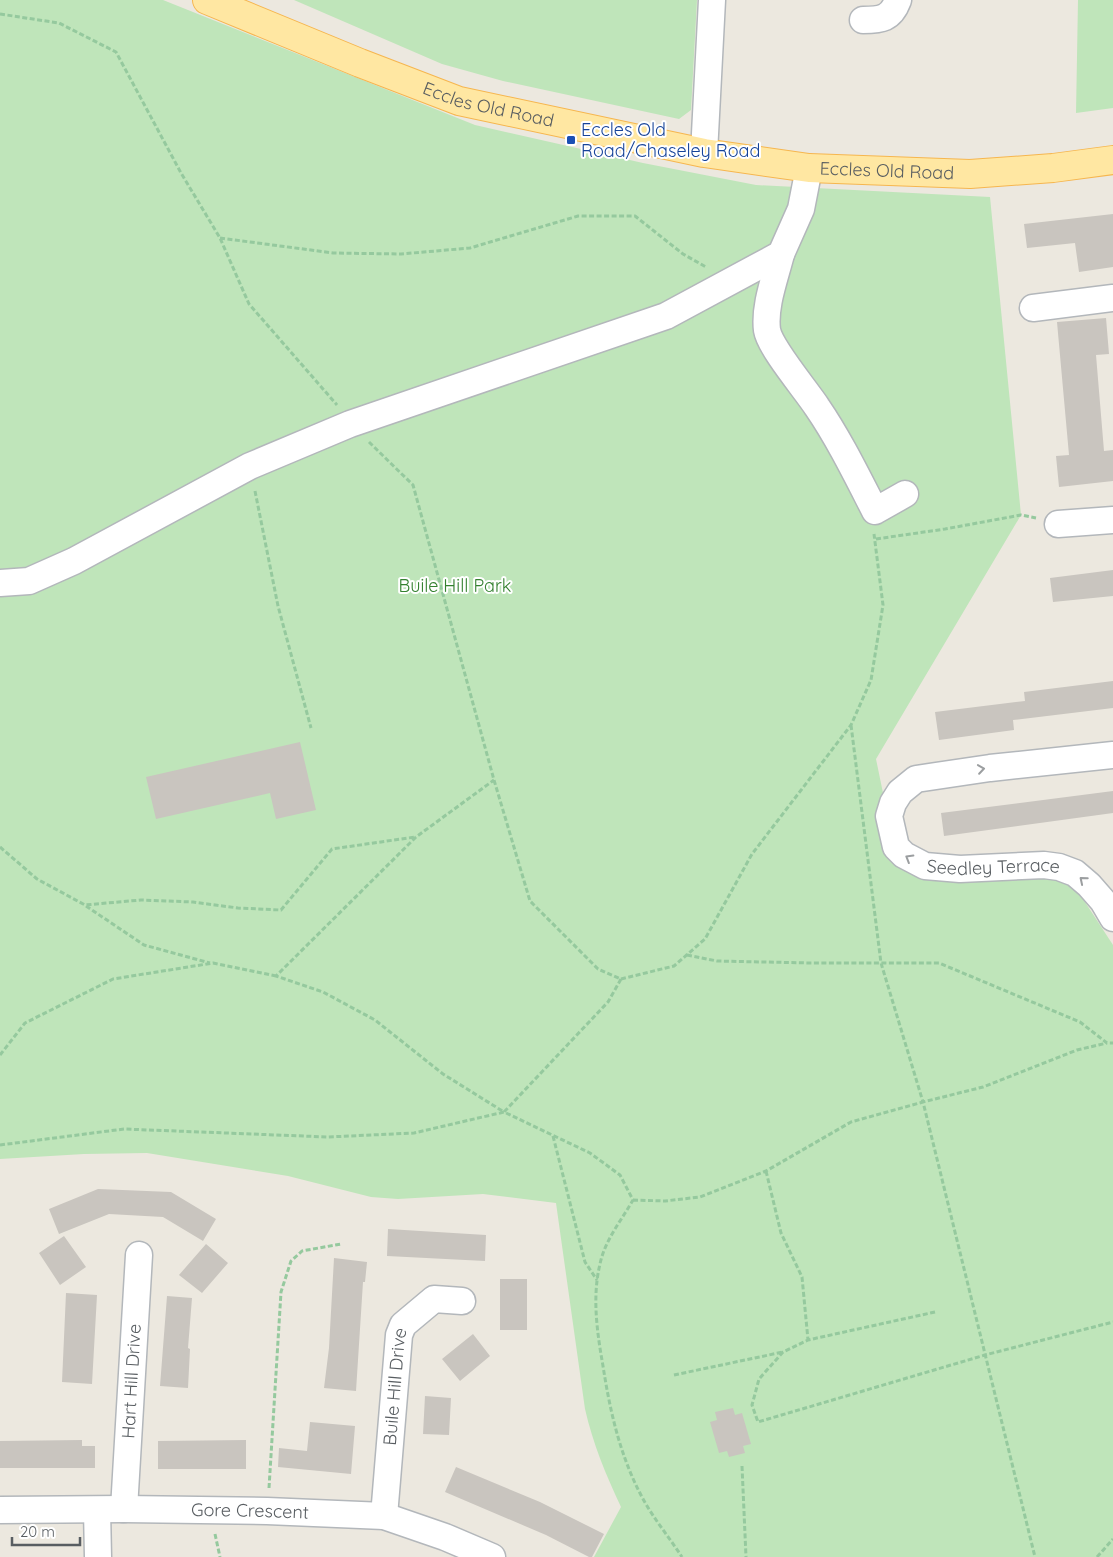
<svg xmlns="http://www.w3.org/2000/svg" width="1113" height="1557" viewBox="0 0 1113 1557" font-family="Quicksand,sans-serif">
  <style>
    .green { fill: #bfe5ba }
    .building { fill: #c9c5bf }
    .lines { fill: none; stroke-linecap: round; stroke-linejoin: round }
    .minor-casing { stroke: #b3b7bb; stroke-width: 29 }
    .major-casing { stroke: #f6b64f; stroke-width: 30 }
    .path { stroke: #95c99e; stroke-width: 3; stroke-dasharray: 5 2.5; stroke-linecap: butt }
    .minor { stroke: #fff; stroke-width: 26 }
    .major { stroke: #ffe7a2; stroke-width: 28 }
    .oneway { stroke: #9b9ea0 }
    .transit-dot { fill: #1a4fb4; stroke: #fff; stroke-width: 2 }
    .labels { text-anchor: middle; stroke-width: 4; stroke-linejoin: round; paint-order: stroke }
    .street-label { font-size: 18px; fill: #585d61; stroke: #fff }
    .transit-label { font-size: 18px; fill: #164399; stroke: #fff; text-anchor: start }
    .park-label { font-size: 18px; fill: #348130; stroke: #fff }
  </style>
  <rect width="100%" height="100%" fill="#ece8df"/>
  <path class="green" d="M 0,0 L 163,0 L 475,125 L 643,163 L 756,185 L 990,197 L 1021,515 L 876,759 L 897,861 L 1055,856 L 1113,945 L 1113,1557 L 594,1557 L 621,1507 C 606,1475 593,1444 585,1409 L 556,1203 L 483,1194 L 398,1199 L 371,1197 L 288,1176 L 147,1153 L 84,1154 L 0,1159 Z
    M 294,0 L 697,0 L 691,110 L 679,119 L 503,81 L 442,64 Z
    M 1078,0 L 1113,0 L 1113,108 L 1076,113 Z"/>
  <path class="building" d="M 1113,214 L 1113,267 L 1079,272 L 1075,243 L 1027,248 L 1024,224 Z
    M 1106,318 L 1109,354 L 1096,355 L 1104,451 L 1113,450 L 1113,481 L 1059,487 L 1056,456 L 1069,455 L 1057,322 Z
    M 1113,570 L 1113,596 L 1053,602 L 1050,578 Z
    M 1113,681 L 1113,708 L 1013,720 L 1014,730 L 939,740 L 935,712 L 1025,701 L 1024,692 Z
    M 300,742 L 316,810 L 276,819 L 270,793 L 156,819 L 146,777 Z
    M 1113,791 L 1113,813 L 944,836 L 941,813 Z
    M 98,1189 L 171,1192 L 216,1219 L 203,1241 L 163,1217 L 109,1214 L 59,1234 L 49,1209 Z
    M 388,1229 L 486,1235 L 485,1261 L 387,1256 Z
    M 64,1236 L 86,1267 L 60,1285 L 39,1253 Z
    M 206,1244 L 228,1263 L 202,1293 L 179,1275 Z
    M 334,1258 L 367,1262 L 365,1282 L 363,1282 L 356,1391 L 324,1388 L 329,1348 Z
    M 500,1279 L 527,1279 L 527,1330 L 500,1330 Z
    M 66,1293 L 97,1295 L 92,1384 L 62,1382 Z
    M 167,1296 L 192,1298 L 188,1348 L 190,1349 L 188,1388 L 160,1386 Z
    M 473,1334 L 490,1356 L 460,1381 L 442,1359 Z
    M 425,1396 L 451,1398 L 449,1435 L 423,1434 Z
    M 733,1408 L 735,1415 L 742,1413 L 751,1444 L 743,1446 L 745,1453 L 729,1457 L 727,1451 L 719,1453 L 710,1422 L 717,1420 L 715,1412 Z
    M 310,1422 L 355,1426 L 351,1474 L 278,1467 L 279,1448 L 307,1451 Z
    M 82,1440 L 82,1446 L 95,1446 L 95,1468 L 0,1468 L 0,1441 Z
    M 246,1440 L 246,1469 L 158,1469 L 158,1441 Z
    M 456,1467 L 540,1502 L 604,1534 L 592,1557 L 589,1557 L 546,1535 L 445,1492 Z"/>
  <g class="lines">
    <defs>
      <g id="minor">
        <path d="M 863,20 C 881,20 891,19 898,0"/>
        <path d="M 704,153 L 712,0"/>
        <path d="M 781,254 C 775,278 764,306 767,330 C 770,348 806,390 817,407 C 839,439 857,476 875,511 L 905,494"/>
        <path d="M 1033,308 L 1113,298"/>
        <path d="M 1058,524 L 1113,520"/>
        <path d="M 0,583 L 29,581 L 74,561 L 250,466 L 350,424 L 666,316 L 781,254 L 801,209 L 809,168"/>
        <path id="s1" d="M 1113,755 L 990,768 L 916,779 L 900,792 L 893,803 L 889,816 L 896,847 L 904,855 L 925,866 L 960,869 L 1044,865 L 1059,867 L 1075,873 L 1089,885 L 1103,901 L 1113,918"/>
        <path id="s2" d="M 124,1509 L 139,1255"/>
        <path id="s3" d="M 0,1510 L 124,1509 L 267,1511 L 384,1516 L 445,1537 L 492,1557"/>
        <path d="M 97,1510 L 98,1557"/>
        <path id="s4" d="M 384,1516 L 399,1335 L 403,1325 L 434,1299 L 462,1301"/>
      </g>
      <g id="major">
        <path id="s5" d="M 207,0 L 360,63 L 459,101 L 704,153 L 809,168 L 970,174 L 1053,168 L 1113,160"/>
      </g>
    </defs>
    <use href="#minor" class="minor-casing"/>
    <use href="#major" class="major-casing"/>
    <path class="path" d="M 0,14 L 59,23 L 116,52 L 181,173 L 220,238 L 249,304 L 337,405
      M 220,238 L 333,253 L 401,254 L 470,248 L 578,216 L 635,216 L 683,254 L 706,267
      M 369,442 L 413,485 L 494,780 L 530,901 L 598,969 L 621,979 L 608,1002 L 504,1112 L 443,1074 L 375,1020 L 323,992 L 276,976 L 416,837 L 494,780
      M 255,491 L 278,606 L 311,728
      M 876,539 L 945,529 L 1021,515 L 1036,518
      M 851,725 L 881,963 L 923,1102 L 983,1087 L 1077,1050 L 1107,1043
      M 0,847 L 37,879 L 85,905 L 141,900 L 193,902 L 238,908 L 281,910 L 332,849 L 415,837
      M 86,906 L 144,945 L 210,963
      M 687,955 L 717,961 L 811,963 L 939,963 L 1080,1022 L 1107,1043 L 1113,1043
      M 621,979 L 674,966 L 705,939 L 752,854 L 851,725 L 871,680 L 883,605 L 874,534
      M 0,1055 L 25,1023 L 113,979 L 213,963 L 276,976
      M 553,1136 L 585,1262 L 597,1280
      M 0,1145 L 124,1129 L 328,1137 L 414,1133 L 504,1112 L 590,1153 L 620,1175 L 633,1200 C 621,1221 605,1240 600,1264 C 592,1297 597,1332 603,1366 C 610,1411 620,1456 642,1497 C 653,1518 669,1537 682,1557
      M 766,1171 L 781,1233 L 802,1277 L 808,1340
      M 633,1200 L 665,1201 L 700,1197 L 766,1171 L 851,1122 L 923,1102 L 1035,1557
      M 935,1312 L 808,1340 L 783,1352 L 759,1379 L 752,1405 L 758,1422 L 985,1355 L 1113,1322
      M 674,1375 L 783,1352
      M 742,1466 L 746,1557
      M 269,1488 L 281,1292 L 291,1261 L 302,1251 L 341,1244
      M 215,1534 L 220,1557
      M 1097,1557 L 1113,1539"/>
    <use href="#minor" class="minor"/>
    <use href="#major" class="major"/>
  </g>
  <defs><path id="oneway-chevron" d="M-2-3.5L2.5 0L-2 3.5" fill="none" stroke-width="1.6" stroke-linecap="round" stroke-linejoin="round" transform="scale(1.25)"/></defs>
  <g class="oneway">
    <use href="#oneway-chevron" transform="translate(981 769) rotate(-8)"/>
    <use href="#oneway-chevron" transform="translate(909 858) rotate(-149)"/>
    <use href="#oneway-chevron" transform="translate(1083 880) rotate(-140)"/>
  </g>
  <rect class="transit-dot" x="566" y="135" width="10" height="10" rx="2.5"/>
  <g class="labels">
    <g class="street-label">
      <text dy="6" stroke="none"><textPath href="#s5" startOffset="301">Eccles Old Road</textPath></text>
      <text dy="6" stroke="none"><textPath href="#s5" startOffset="706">Eccles Old Road</textPath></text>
      <text dy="6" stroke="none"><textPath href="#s1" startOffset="381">Seedley Terrace</textPath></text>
      <text dy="6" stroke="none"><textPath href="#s2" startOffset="128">Hart Hill Drive</textPath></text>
      <text dy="6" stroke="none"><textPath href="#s4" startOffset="130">Buile Hill Drive</textPath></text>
      <text dy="6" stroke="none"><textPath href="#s3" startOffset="250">Gore Crescent</textPath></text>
    </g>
    <g class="transit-label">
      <text x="581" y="136">Eccles Old<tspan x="581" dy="21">Road/Chaseley Road</tspan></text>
    </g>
    <g class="park-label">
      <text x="455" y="592">Buile Hill Park</text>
    </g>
  </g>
  <path d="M12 1537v8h68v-8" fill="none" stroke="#585d61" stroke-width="2.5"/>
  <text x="20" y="1537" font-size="15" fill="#585d61" stroke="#ffffff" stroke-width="4" paint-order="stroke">20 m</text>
</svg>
